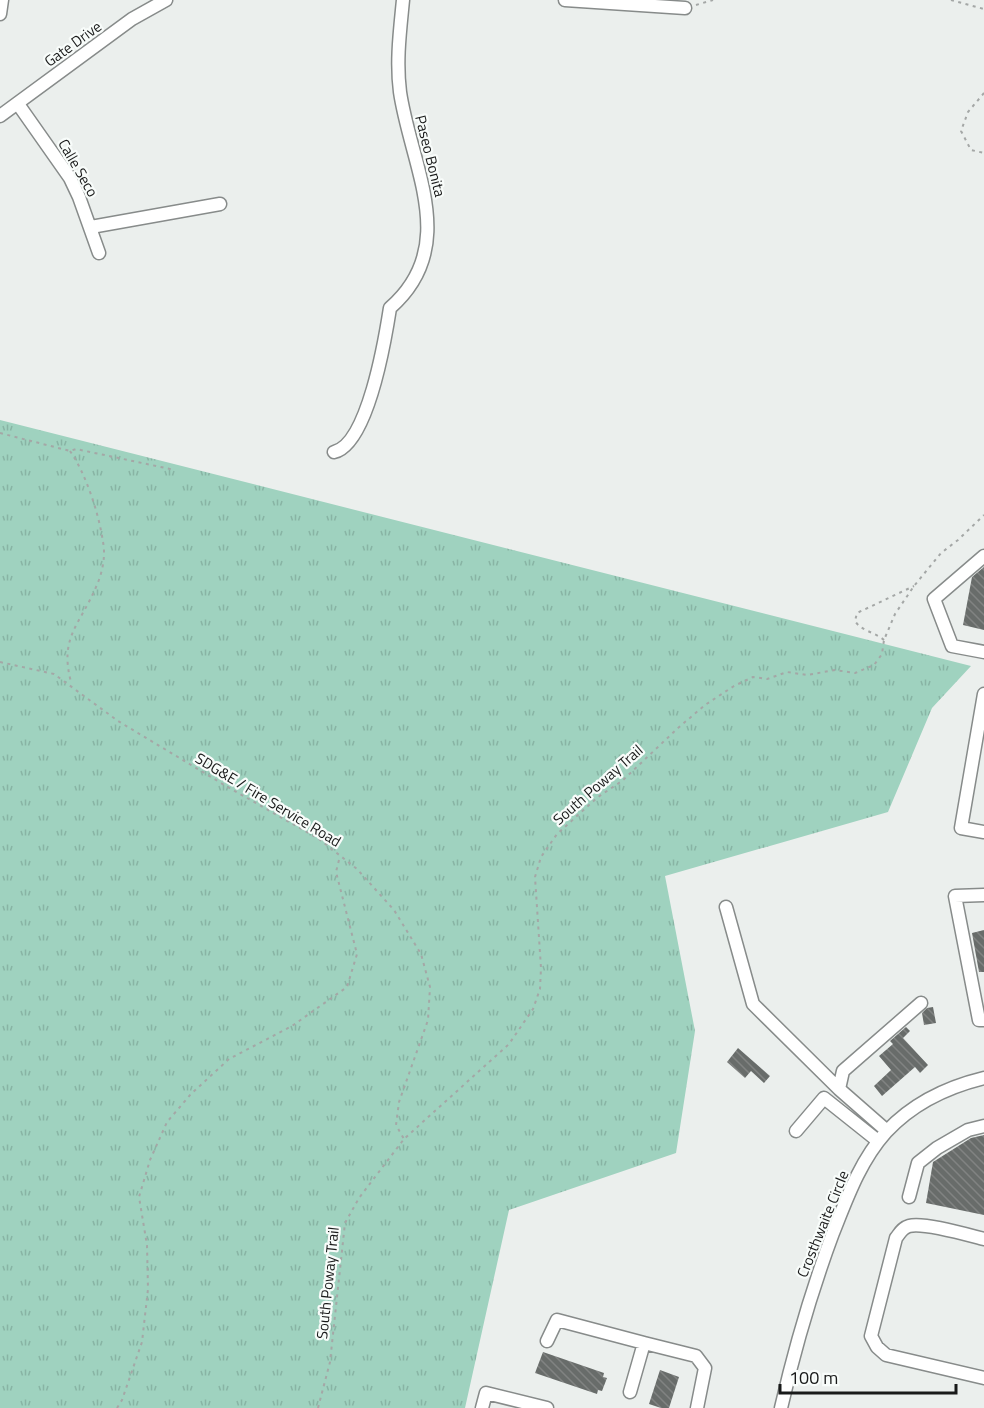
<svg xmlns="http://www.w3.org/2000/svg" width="984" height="1408" viewBox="0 0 984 1408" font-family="'Titillium Web',sans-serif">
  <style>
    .grass { fill: url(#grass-tufts) }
    .building { fill: url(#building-back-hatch) }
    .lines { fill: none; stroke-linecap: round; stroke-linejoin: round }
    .minor-casing { stroke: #878b8a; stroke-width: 15 }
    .path { stroke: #a4a7a6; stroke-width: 2; stroke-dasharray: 3 4.5; stroke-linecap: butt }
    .minor { stroke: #fff; stroke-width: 12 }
    .labels { text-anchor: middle; stroke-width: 4.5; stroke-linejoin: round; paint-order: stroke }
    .street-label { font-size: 15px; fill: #191a1a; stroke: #f8fcfa }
  </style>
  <defs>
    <pattern id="grass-tufts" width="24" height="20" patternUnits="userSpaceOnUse" patternTransform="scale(1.5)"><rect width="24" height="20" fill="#9fd2bf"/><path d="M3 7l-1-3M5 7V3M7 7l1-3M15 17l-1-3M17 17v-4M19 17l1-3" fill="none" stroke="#88b4a4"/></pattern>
    <pattern id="building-back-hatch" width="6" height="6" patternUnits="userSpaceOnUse" patternTransform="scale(1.5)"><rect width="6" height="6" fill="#686c6a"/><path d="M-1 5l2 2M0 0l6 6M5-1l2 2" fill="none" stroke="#818382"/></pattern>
  </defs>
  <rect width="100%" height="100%" fill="#ebefed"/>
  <path class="grass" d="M 0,420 L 971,666 L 932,708 L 888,812 L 665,876 L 695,1031 L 676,1153 L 509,1210 L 465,1408 L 0,1408 Z"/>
  <path class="building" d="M 984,567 L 984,630 L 963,625 L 972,577 Z
    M 984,930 L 984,972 L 979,972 L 972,933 Z
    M 933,1007 L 936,1023 L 924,1025 L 922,1013 L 927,1008 Z
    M 906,1027 L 910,1031 L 903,1038 L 928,1065 L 920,1073 L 915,1067 L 882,1096 L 874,1086 L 891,1070 L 879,1056 L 893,1044 L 890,1041 Z
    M 738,1048 L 770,1076 L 764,1083 L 751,1071 L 745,1078 L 727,1062 Z
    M 984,1135 L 984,1215 L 926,1203 L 933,1162 L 971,1138 Z
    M 543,1352 L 604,1373 L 603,1377 L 607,1378 L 602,1391 L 598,1390 L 597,1394 L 535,1373 Z
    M 660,1370 L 679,1377 L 669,1408 L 661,1408 L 649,1404 Z"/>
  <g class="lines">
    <defs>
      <path id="minor" d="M 565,0 L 685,8
        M 0,14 L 2,0
        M 18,104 L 70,178 L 79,197 L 99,253
        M 0,116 L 132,19 L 166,0
        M 91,227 L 220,204
        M 334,452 C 368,444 385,340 390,308 C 461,246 411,167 400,92 C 396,61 400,31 403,0
        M 984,556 L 934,599 L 952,646 L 984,652
        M 984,694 L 961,828 L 984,832
        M 984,895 L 955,896 L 979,1020 L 984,1020
        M 726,907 L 753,1004 L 839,1089
        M 796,1131 L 824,1098 L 878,1141
        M 887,1131 L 839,1089 L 843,1071 L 921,1003
        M 909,1197 L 918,1163 L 937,1148 L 968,1130 L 984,1126
        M 984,1239 C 968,1235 924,1222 909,1226 C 902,1228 900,1233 896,1238 L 871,1336 L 877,1347 L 886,1355 L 984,1378
        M 547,1341 L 557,1320 L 644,1343
        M 630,1392 L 644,1343 L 696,1356 L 705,1368 L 697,1408
        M 482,1408 L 486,1393 L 547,1408
        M 781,1408 C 795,1347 811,1292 833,1233 C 847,1198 860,1161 886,1132 C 912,1104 947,1087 984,1078"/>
    </defs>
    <use href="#minor" class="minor-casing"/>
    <path class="path" d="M 951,0 L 984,9
      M 696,5 L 713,0
      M 984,93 L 968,112 L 961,131 L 971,150 L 984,153
      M 0,433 L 70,451 L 76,449 L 175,470
      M 70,451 C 86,474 99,514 103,542 C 106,557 102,574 96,587 C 80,625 59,637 71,682
      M 884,640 C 875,632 861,631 855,621 L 857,613 L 914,586
      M 0,662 L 54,674 L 118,721 L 226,786 L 319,839 L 357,869 L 394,910 L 421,954 L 430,987 L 428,1020 L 399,1102 L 396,1125 L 404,1139
      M 117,1408 L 122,1400 L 142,1342 L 148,1289 L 147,1245 L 139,1197 L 150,1160 L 167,1122 L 191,1094 L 229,1059 L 292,1026 L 347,987 L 357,954 L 336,872 L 340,856
      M 318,1408 L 330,1362 L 345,1223 L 359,1198 L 404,1139 L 509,1044 L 533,1009 L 540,989 L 541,968 L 535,877 L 541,857 L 557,834 L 598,797 L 622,781 L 678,728 L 705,705 L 734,686 L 753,677 L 767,679 L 787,672 L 807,675 L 835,670 L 855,673 L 874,665 L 882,654 L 884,640 L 895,614 L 914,586 L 941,553 L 958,540 L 984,515"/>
    <use href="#minor" class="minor"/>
  </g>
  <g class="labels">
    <g class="street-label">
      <text transform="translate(73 44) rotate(-36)" y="5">Gate Drive</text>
      <text transform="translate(430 156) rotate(76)" y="5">Paseo Bonita</text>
      <text transform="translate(78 168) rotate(60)" y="5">Calle Seco</text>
      <text transform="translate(598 785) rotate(-41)" y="5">South Poway Trail</text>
      <text transform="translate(268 800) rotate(31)" y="5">SDG&amp;E / Fire Service Road</text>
      <text transform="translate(823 1224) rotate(-68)" y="5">Crosthwaite Circle</text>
      <text transform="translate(328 1283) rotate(-84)" y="5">South Poway Trail</text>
    </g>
  </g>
  <path d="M780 1384v9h176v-9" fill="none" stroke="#191a1a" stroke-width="3"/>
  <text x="789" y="1384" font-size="18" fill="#191a1a" stroke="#f8fcfa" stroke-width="4.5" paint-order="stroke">100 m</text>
</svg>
